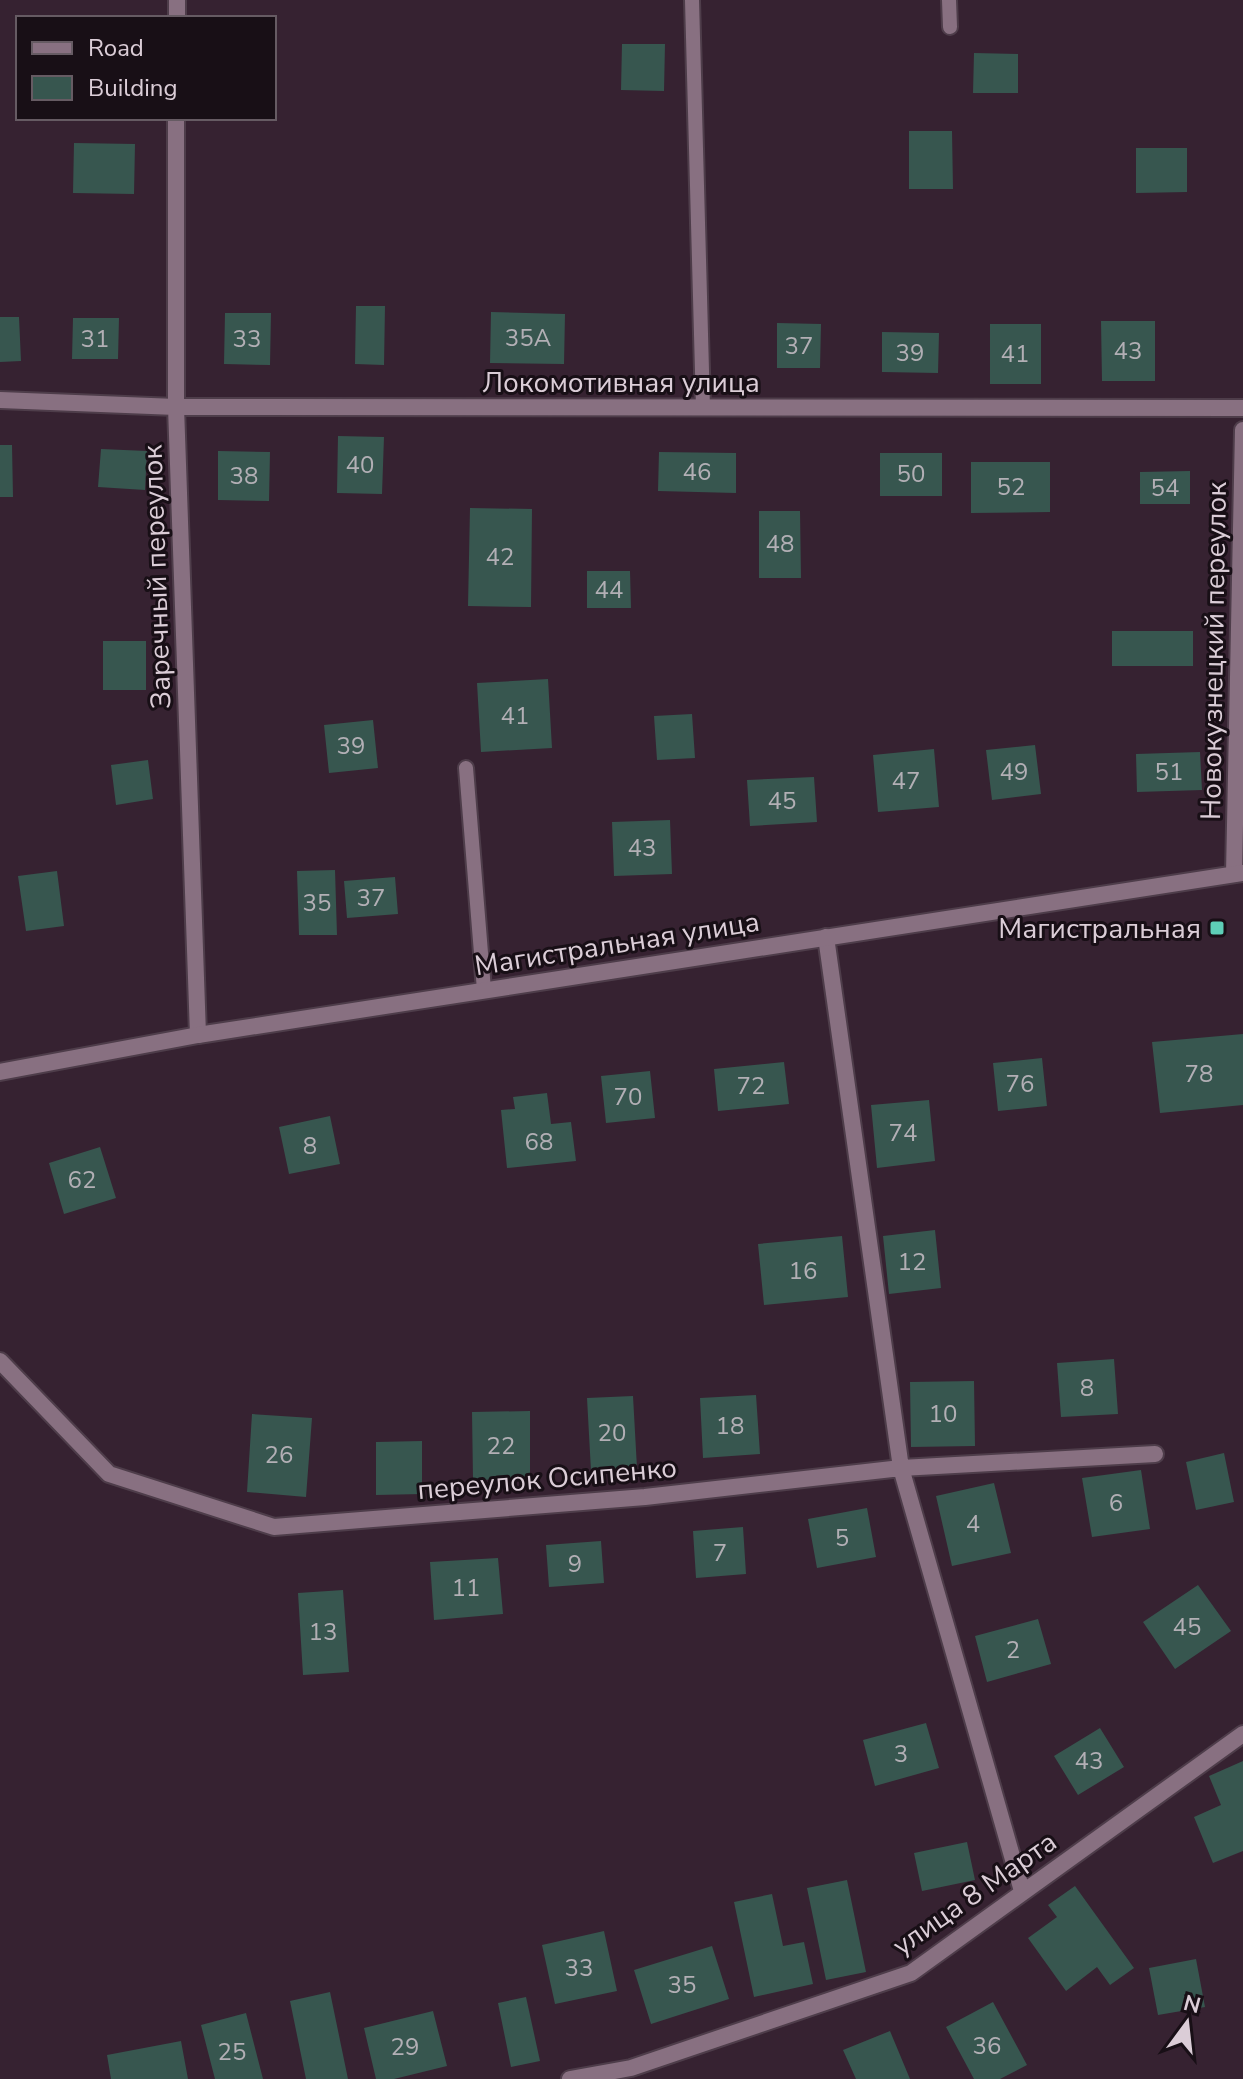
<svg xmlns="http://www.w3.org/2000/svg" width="1243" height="2079" viewBox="0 0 1243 2079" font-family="'Nunito Sans',sans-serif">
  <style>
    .building { fill: #37564f }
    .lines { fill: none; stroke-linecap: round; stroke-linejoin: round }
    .service-casing { stroke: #4e3d4a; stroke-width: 18 }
    .minor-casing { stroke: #4e3d4a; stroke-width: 20 }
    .tertiary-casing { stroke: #4e3d4a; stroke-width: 20 }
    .service { stroke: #887081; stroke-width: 14 }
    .minor { stroke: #887081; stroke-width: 16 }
    .tertiary { stroke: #887081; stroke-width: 16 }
    .poi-dot { fill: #5eceb7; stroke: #180f16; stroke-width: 3 }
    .labels { text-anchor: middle; stroke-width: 6; stroke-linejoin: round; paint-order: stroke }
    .number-label { font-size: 24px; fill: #b2afb5 }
    .street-label { font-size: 28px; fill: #dbcdd7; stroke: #180f16 }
    .poi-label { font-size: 28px; fill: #dbcdd7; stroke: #180f16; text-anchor: end }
  </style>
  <rect width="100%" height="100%" fill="#362231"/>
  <path class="building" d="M 622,44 L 665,44 L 664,91 L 621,90 Z
    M 974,53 L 1018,54 L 1018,93 L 973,93 Z
    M 909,131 L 952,131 L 953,189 L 909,189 Z
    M 74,143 L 135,144 L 134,194 L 73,193 Z
    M 1136,148 L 1187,148 L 1187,192 L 1136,193 Z
    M 356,306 L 385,306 L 384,365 L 355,364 Z
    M 491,312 L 565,314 L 564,364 L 490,363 Z
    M 225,313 L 271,313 L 270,365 L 224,364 Z
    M 0,317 L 19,317 L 21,361 L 0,362 Z
    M 73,318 L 119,318 L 118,359 L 72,359 Z
    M 1101,321 L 1155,321 L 1155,381 L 1102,381 Z
    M 777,323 L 821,324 L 820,368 L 777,368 Z
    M 990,324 L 1041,324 L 1041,384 L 990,384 Z
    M 882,332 L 939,333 L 938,373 L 882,372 Z
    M 338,436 L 384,437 L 382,494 L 337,493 Z
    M 0,445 L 12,445 L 13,497 L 0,497 Z
    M 101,449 L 147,451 L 145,490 L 98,487 Z
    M 218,451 L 270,452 L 269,501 L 218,500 Z
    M 659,452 L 736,453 L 736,493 L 658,491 Z
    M 880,453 L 942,453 L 942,496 L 880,496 Z
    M 971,462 L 1050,462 L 1050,512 L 971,513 Z
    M 1190,471 L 1190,504 L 1140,504 L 1140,472 Z
    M 470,508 L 532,509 L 531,607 L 468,606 Z
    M 759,511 L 800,511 L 801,578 L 759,578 Z
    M 587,571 L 630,571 L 631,608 L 587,608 Z
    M 1112,631 L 1193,631 L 1193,666 L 1112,666 Z
    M 103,641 L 146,641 L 146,690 L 103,690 Z
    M 548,679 L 552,748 L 481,752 L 477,683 Z
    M 692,714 L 695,758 L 657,760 L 654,716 Z
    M 373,720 L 378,768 L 329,773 L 324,725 Z
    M 1035,745 L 1041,794 L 992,800 L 986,750 Z
    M 934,749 L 939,807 L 878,812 L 873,755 Z
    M 1200,752 L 1202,790 L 1137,792 L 1136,754 Z
    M 148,760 L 153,799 L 116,805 L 111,765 Z
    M 814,777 L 817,822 L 750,826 L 747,780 Z
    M 670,820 L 672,874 L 614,876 L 612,822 Z
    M 335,870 L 337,935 L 299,935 L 297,871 Z
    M 57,871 L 64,926 L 26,931 L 18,876 Z
    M 395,877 L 398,914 L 347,918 L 344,881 Z
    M 1243,1034 L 1243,1105 L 1160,1113 L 1152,1042 Z
    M 1042,1058 L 1047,1106 L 998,1111 L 993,1063 Z
    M 784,1062 L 789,1104 L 718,1111 L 714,1069 Z
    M 650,1071 L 655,1118 L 606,1123 L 601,1076 Z
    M 547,1093 L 551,1124 L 571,1122 L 576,1161 L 507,1168 L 501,1110 L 515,1109 L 513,1097 Z
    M 929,1100 L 935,1161 L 877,1168 L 871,1105 Z
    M 330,1116 L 340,1164 L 289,1174 L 279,1127 Z
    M 100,1147 L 116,1198 L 64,1214 L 49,1163 Z
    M 935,1230 L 941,1288 L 889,1294 L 883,1236 Z
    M 842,1236 L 848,1297 L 764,1305 L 758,1244 Z
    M 1114,1359 L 1118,1414 L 1061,1417 L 1057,1363 Z
    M 974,1381 L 975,1446 L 911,1447 L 910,1382 Z
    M 756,1395 L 760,1454 L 703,1458 L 700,1398 Z
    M 633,1396 L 637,1468 L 591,1471 L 587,1398 Z
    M 530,1411 L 530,1479 L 473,1480 L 472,1412 Z
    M 252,1414 L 312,1418 L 306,1497 L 247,1492 Z
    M 422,1441 L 422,1494 L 376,1495 L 376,1442 Z
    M 1224,1453 L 1234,1502 L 1196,1510 L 1186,1462 Z
    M 1141,1470 L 1150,1529 L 1092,1537 L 1082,1478 Z
    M 994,1483 L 1011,1553 L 952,1566 L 936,1496 Z
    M 867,1508 L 876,1557 L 817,1568 L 808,1519 Z
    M 743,1527 L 746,1574 L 696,1578 L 693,1531 Z
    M 601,1541 L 604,1583 L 549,1587 L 546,1545 Z
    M 498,1558 L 503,1614 L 434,1620 L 430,1562 Z
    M 1198,1585 L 1231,1631 L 1175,1669 L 1143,1622 Z
    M 343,1590 L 349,1672 L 303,1675 L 298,1593 Z
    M 1038,1619 L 1051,1664 L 987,1682 L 975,1636 Z
    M 926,1723 L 939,1768 L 875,1786 L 863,1740 Z
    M 1100,1728 L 1124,1767 L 1078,1795 L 1054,1756 Z
    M 1243,1761 L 1243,1851 L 1213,1863 L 1194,1817 L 1221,1805 L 1209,1776 Z
    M 967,1842 L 975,1880 L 922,1891 L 914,1853 Z
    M 847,1880 L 866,1972 L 826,1980 L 807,1888 Z
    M 1075,1886 L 1134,1968 L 1110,1985 L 1097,1967 L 1066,1991 L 1028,1938 L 1057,1917 L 1048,1905 Z
    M 772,1894 L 783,1946 L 804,1942 L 813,1984 L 754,1997 L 734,1902 Z
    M 604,1931 L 617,1991 L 555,2004 L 542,1945 Z
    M 712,1946 L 729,1999 L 651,2024 L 634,1970 Z
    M 1196,1959 L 1205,2007 L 1158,2015 L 1149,1968 Z
    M 330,1992 L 348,2079 L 306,2079 L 290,2001 Z
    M 526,1997 L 540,2061 L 511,2067 L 498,2003 Z
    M 993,2002 L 1027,2065 L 1000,2079 L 974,2079 L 946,2027 Z
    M 433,2011 L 447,2066 L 394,2079 L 376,2079 L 364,2028 Z
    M 246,2013 L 263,2079 L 215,2079 L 201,2025 Z
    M 890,2031 L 910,2079 L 856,2079 L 843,2050 Z
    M 181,2041 L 188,2079 L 111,2079 L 107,2055 Z"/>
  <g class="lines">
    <defs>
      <path id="service" d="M 692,0 L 703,408
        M 949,0 L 950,27
        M 466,768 L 484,990"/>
      <path id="minor" d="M 177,18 L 177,0
        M 176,118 L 176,407 L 198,1035
        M 0,400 L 176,407 L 1243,408
        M 1234,874 L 1243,430
        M 826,937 L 901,1468 L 1022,1891
        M 0,1361 L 109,1474 L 274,1527 L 645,1497 L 901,1468 L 1155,1454
        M 570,2079 L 631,2068 L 911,1973 L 1243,1734"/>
      <path id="tertiary" d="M 0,1072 L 198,1035 L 1243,873"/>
    </defs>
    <use href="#service" class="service-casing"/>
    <use href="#minor" class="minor-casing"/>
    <use href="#tertiary" class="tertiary-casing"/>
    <use href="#service" class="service"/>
    <use href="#minor" class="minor"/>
    <use href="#tertiary" class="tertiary"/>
  </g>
  <rect class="poi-dot" x="1209" y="920" width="16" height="16" rx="4"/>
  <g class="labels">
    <g class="number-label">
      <text x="528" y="346">35А</text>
      <text x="95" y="347">31</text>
      <text x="247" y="347">33</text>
      <text x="799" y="354">37</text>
      <text x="1128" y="359">43</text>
      <text x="910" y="361">39</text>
      <text x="1015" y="362">41</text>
      <text x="360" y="473">40</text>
      <text x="697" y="480">46</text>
      <text x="911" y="482">50</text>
      <text x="244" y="484">38</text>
      <text x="1011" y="495">52</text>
      <text x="1165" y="496">54</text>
      <text x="780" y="552">48</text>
      <text x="500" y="565">42</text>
      <text x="609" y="598">44</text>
      <text x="515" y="724">41</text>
      <text x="351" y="754">39</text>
      <text x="1014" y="780">49</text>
      <text x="1169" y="780">51</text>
      <text x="906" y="789">47</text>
      <text x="782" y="809">45</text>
      <text x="642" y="856">43</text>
      <text x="371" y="906">37</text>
      <text x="317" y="911">35</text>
      <text x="1199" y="1082">78</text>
      <text x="1020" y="1092">76</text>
      <text x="751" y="1094">72</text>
      <text x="628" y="1105">70</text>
      <text x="903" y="1141">74</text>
      <text x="539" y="1150">68</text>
      <text x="310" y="1154">8</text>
      <text x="82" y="1188">62</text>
      <text x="912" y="1270">12</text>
      <text x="803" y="1279">16</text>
      <text x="1087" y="1396">8</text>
      <text x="943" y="1422">10</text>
      <text x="730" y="1434">18</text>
      <text x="612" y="1441">20</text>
      <text x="501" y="1454">22</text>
      <text x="279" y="1463">26</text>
      <text x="1116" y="1511">6</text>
      <text x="973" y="1532">4</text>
      <text x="842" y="1546">5</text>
      <text x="720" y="1561">7</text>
      <text x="575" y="1572">9</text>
      <text x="466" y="1596">11</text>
      <text x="1187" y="1635">45</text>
      <text x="323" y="1640">13</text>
      <text x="1013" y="1658">2</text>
      <text x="901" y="1762">3</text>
      <text x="1089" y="1769">43</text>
      <text x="579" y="1976">33</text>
      <text x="682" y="1993">35</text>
      <text x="987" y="2054">36</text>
      <text x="405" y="2055">29</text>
      <text x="232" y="2060">25</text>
    </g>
    <g class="street-label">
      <text x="621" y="392">Локомотивная улица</text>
      <text transform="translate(156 577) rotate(-92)" y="10">Заречный переулок</text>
      <text transform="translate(1213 651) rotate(-89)" y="10">Новокузнецкий переулок</text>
      <text transform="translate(617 943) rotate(-9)" y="10">Магистральная улица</text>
      <text transform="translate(547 1478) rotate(-5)" y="10">переулок Осипенко</text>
      <text transform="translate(974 1893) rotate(-35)" y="10">улица 8 Марта</text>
    </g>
    <g class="poi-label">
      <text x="1201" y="938">Магистральная</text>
    </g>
  </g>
  <rect x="16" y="16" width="260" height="104" fill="#180f16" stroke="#665b63" stroke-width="2"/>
  <rect x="32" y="42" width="40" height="12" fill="#887081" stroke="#665b63" stroke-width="2"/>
  <text x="88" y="56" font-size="24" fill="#dbcdd7">Road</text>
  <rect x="32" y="76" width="40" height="24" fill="#37564f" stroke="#665b63" stroke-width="2"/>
  <text x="88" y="96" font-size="24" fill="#dbcdd7">Building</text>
  <g transform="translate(1187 2023) rotate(15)" stroke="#180f16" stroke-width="6" paint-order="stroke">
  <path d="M0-6L14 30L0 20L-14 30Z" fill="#dbcdd7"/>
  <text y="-12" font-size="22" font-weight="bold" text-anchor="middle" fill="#dbcdd7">N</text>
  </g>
</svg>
